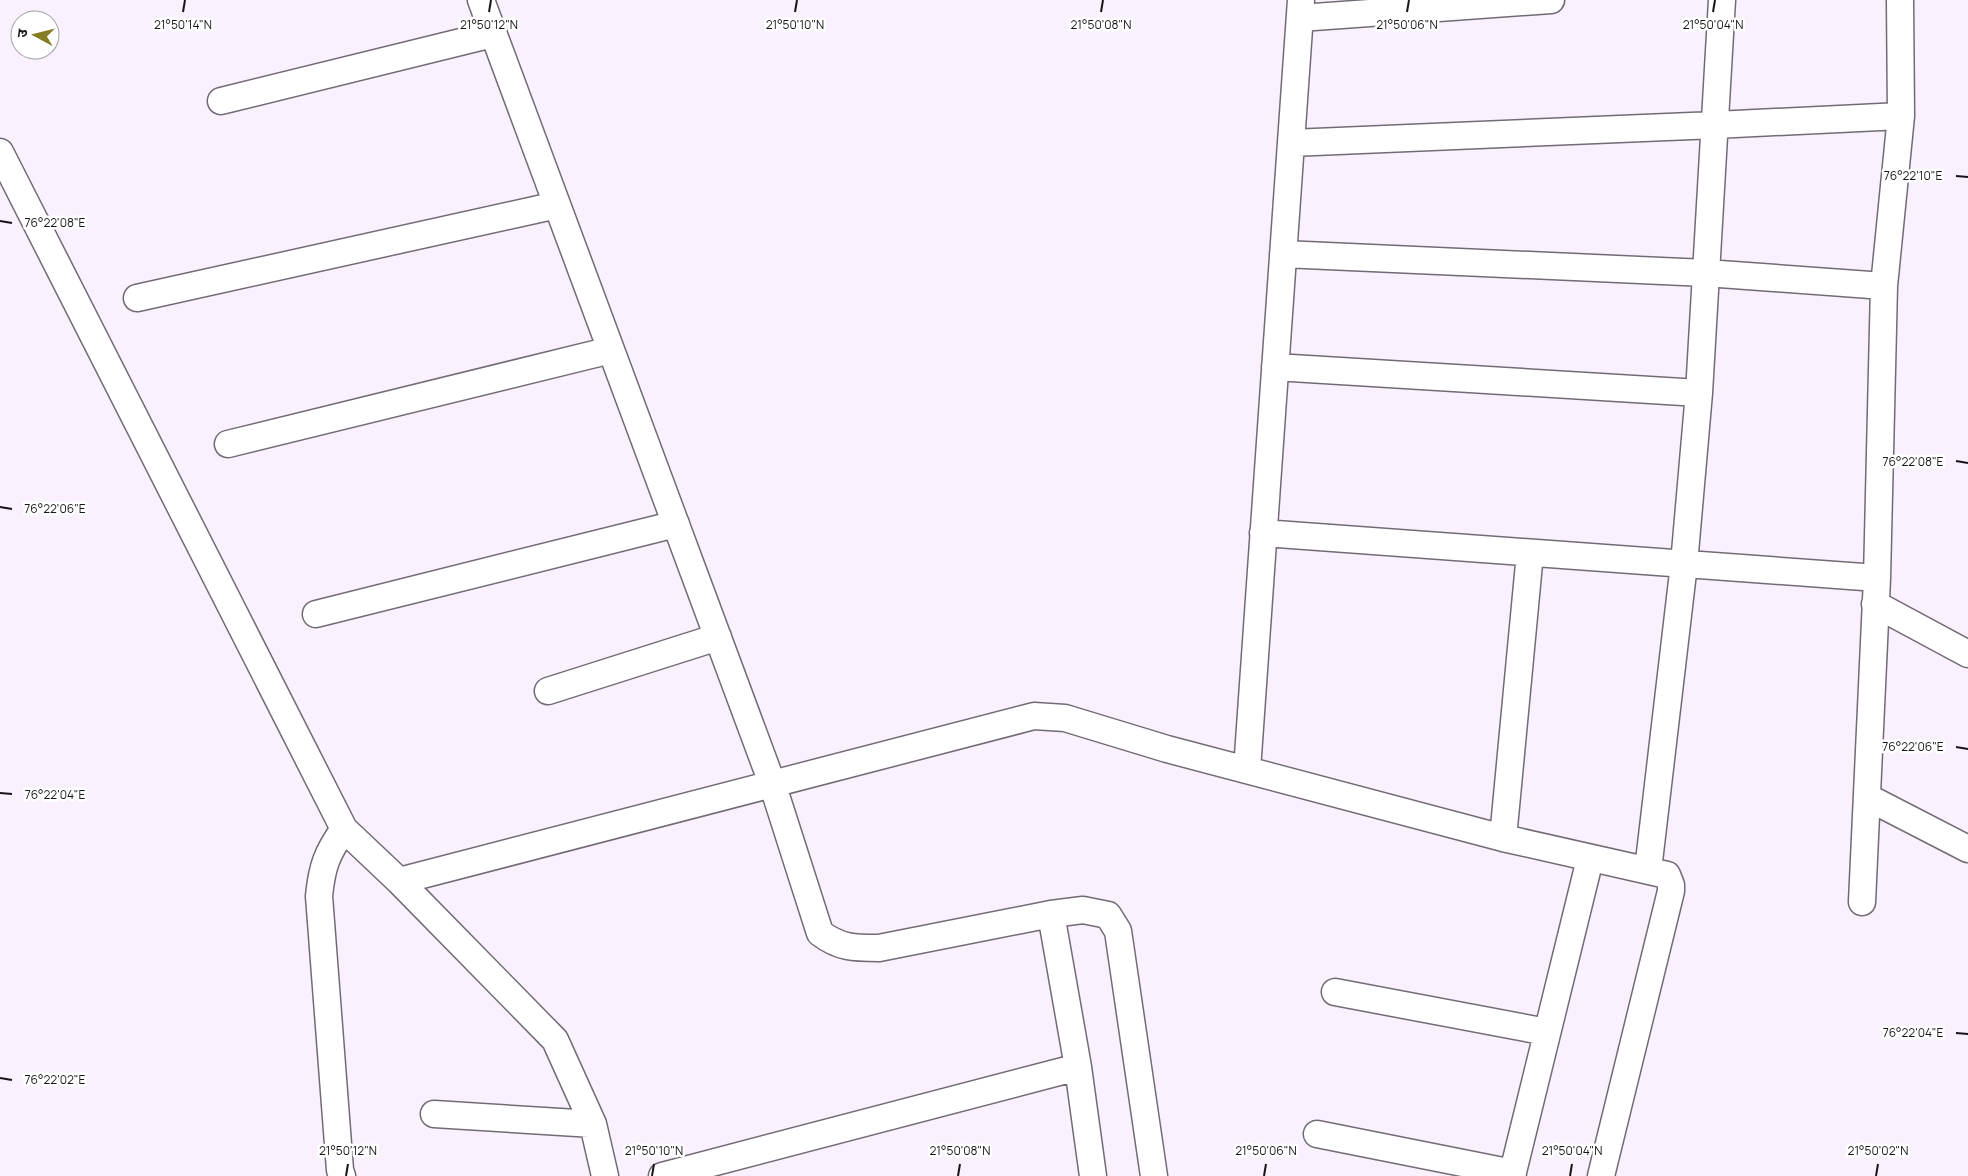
<svg xmlns="http://www.w3.org/2000/svg" width="1968" height="1176" viewBox="0 0 1968 1176" font-family="Manrope,'Noto Sans Devanagari',sans-serif">
  <style>
    .lines { fill: none; stroke-linecap: round; stroke-linejoin: round }
    .street-casing { stroke: #726b75; stroke-width: 29 }
    .street { stroke: #fff; stroke-width: 26 }
    .ticks { fill: none; stroke: #171519; stroke-width: 2 }
    .ticks-label { font-size: 12px; text-anchor: middle; fill: #171519; stroke: #fff; stroke-width: 5; stroke-linejoin: round; paint-order: stroke }
  </style>
  <rect width="100%" height="100%" fill="#f9f1fd"/>
  <g class="lines">
    <defs>
      <path id="street" d="M 481,0 L 772,783 L 820,933 C 840,948 854,948 879,948 L 1051,914 L 1083,910 L 1108,915 L 1118,931 L 1154,1176
        M 1300,18 L 1551,0
        M 221,101 L 493,34
        M 1291,143 L 1715,125 L 1901,116
        M 0,152 L 344,829 L 399,881 L 555,1040 L 593,1124 L 605,1176
        M 1283,254 L 1706,273 L 1884,286
        M 137,298 L 557,205
        M 1275,367 L 1699,393
        M 228,444 L 611,350
        M 1263,533 L 1877,578
        M 1875,604 L 1968,654
        M 316,614 L 676,524
        M 548,691 L 718,637
        M 1247,770 L 1301,0
        M 1867,797 L 1968,849
        M 1503,838 L 1530,553
        M 1648,870 L 1684,564 L 1699,393 L 1722,0
        M 399,881 L 1034,716 L 1065,718 L 1167,749 L 1503,838 L 1667,875 L 1671,885 L 1671,891 L 1601,1176
        M 1862,902 L 1877,578 L 1884,286 L 1901,116 L 1900,0
        M 1051,914 L 1078,1067 L 1093,1176
        M 1335,992 L 1547,1032
        M 434,1114 L 593,1124
        M 1317,1134 L 1513,1173
        M 342,1176 L 340,1170 L 319,896 C 322,866 327,853 344,829
        M 662,1176 L 1078,1067
        M 1512,1176 L 1590,859"/>
    </defs>
    <use href="#street" class="street-casing"/>
    <use href="#street" class="street"/>
  </g>
  <path class="ticks" d="M 183,12 L 185,0M 489,12 L 491,0M 795,12 L 797,0M 1101,12 L 1103,0M 1407,12 L 1409,0M 1713,12 L 1715,0M 1956,176 L 1968,177M 0,221 L 12,223M 1956,461 L 1968,463M 0,507 L 12,509M 1956,747 L 1968,749M 0,793 L 12,794M 1956,1033 L 1968,1034M 0,1078 L 12,1080M 346,1176 L 348,1164M 652,1176 L 654,1164M 958,1176 L 960,1164M 1264,1176 L 1266,1164M 1570,1176 L 1572,1164M 1876,1176 L 1878,1164"/>
  <g class="ticks-label">
    <text x="183" y="29">21°50'14"N</text>
    <text x="489" y="29">21°50'12"N</text>
    <text x="795" y="29">21°50'10"N</text>
    <text x="1101" y="29">21°50'08"N</text>
    <text x="1407" y="29">21°50'06"N</text>
    <text x="1713" y="29">21°50'04"N</text>
    <text x="1913" y="180">76°22'10"E</text>
    <text x="55" y="227">76°22'08"E</text>
    <text x="1913" y="466">76°22'08"E</text>
    <text x="55" y="513">76°22'06"E</text>
    <text x="1913" y="751">76°22'06"E</text>
    <text x="55" y="799">76°22'04"E</text>
    <text x="1913" y="1037">76°22'04"E</text>
    <text x="55" y="1084">76°22'02"E</text>
    <text x="348" y="1155">21°50'12"N</text>
    <text x="654" y="1155">21°50'10"N</text>
    <text x="960" y="1155">21°50'08"N</text>
    <text x="1266" y="1155">21°50'06"N</text>
    <text x="1572" y="1155">21°50'04"N</text>
    <text x="1878" y="1155">21°50'02"N</text>
  </g>
  <g transform="translate(35 35) rotate(277)"><circle r="24" fill="#ffffff" stroke="#a2a1a3"/>
  <path d="M0-4L9 19L0 12L-9 19Z" fill="#847d23"/>
  <text y="-8" font-size="14" font-weight="bold" text-anchor="middle" fill="#171519">उ</text>
  </g>
</svg>
